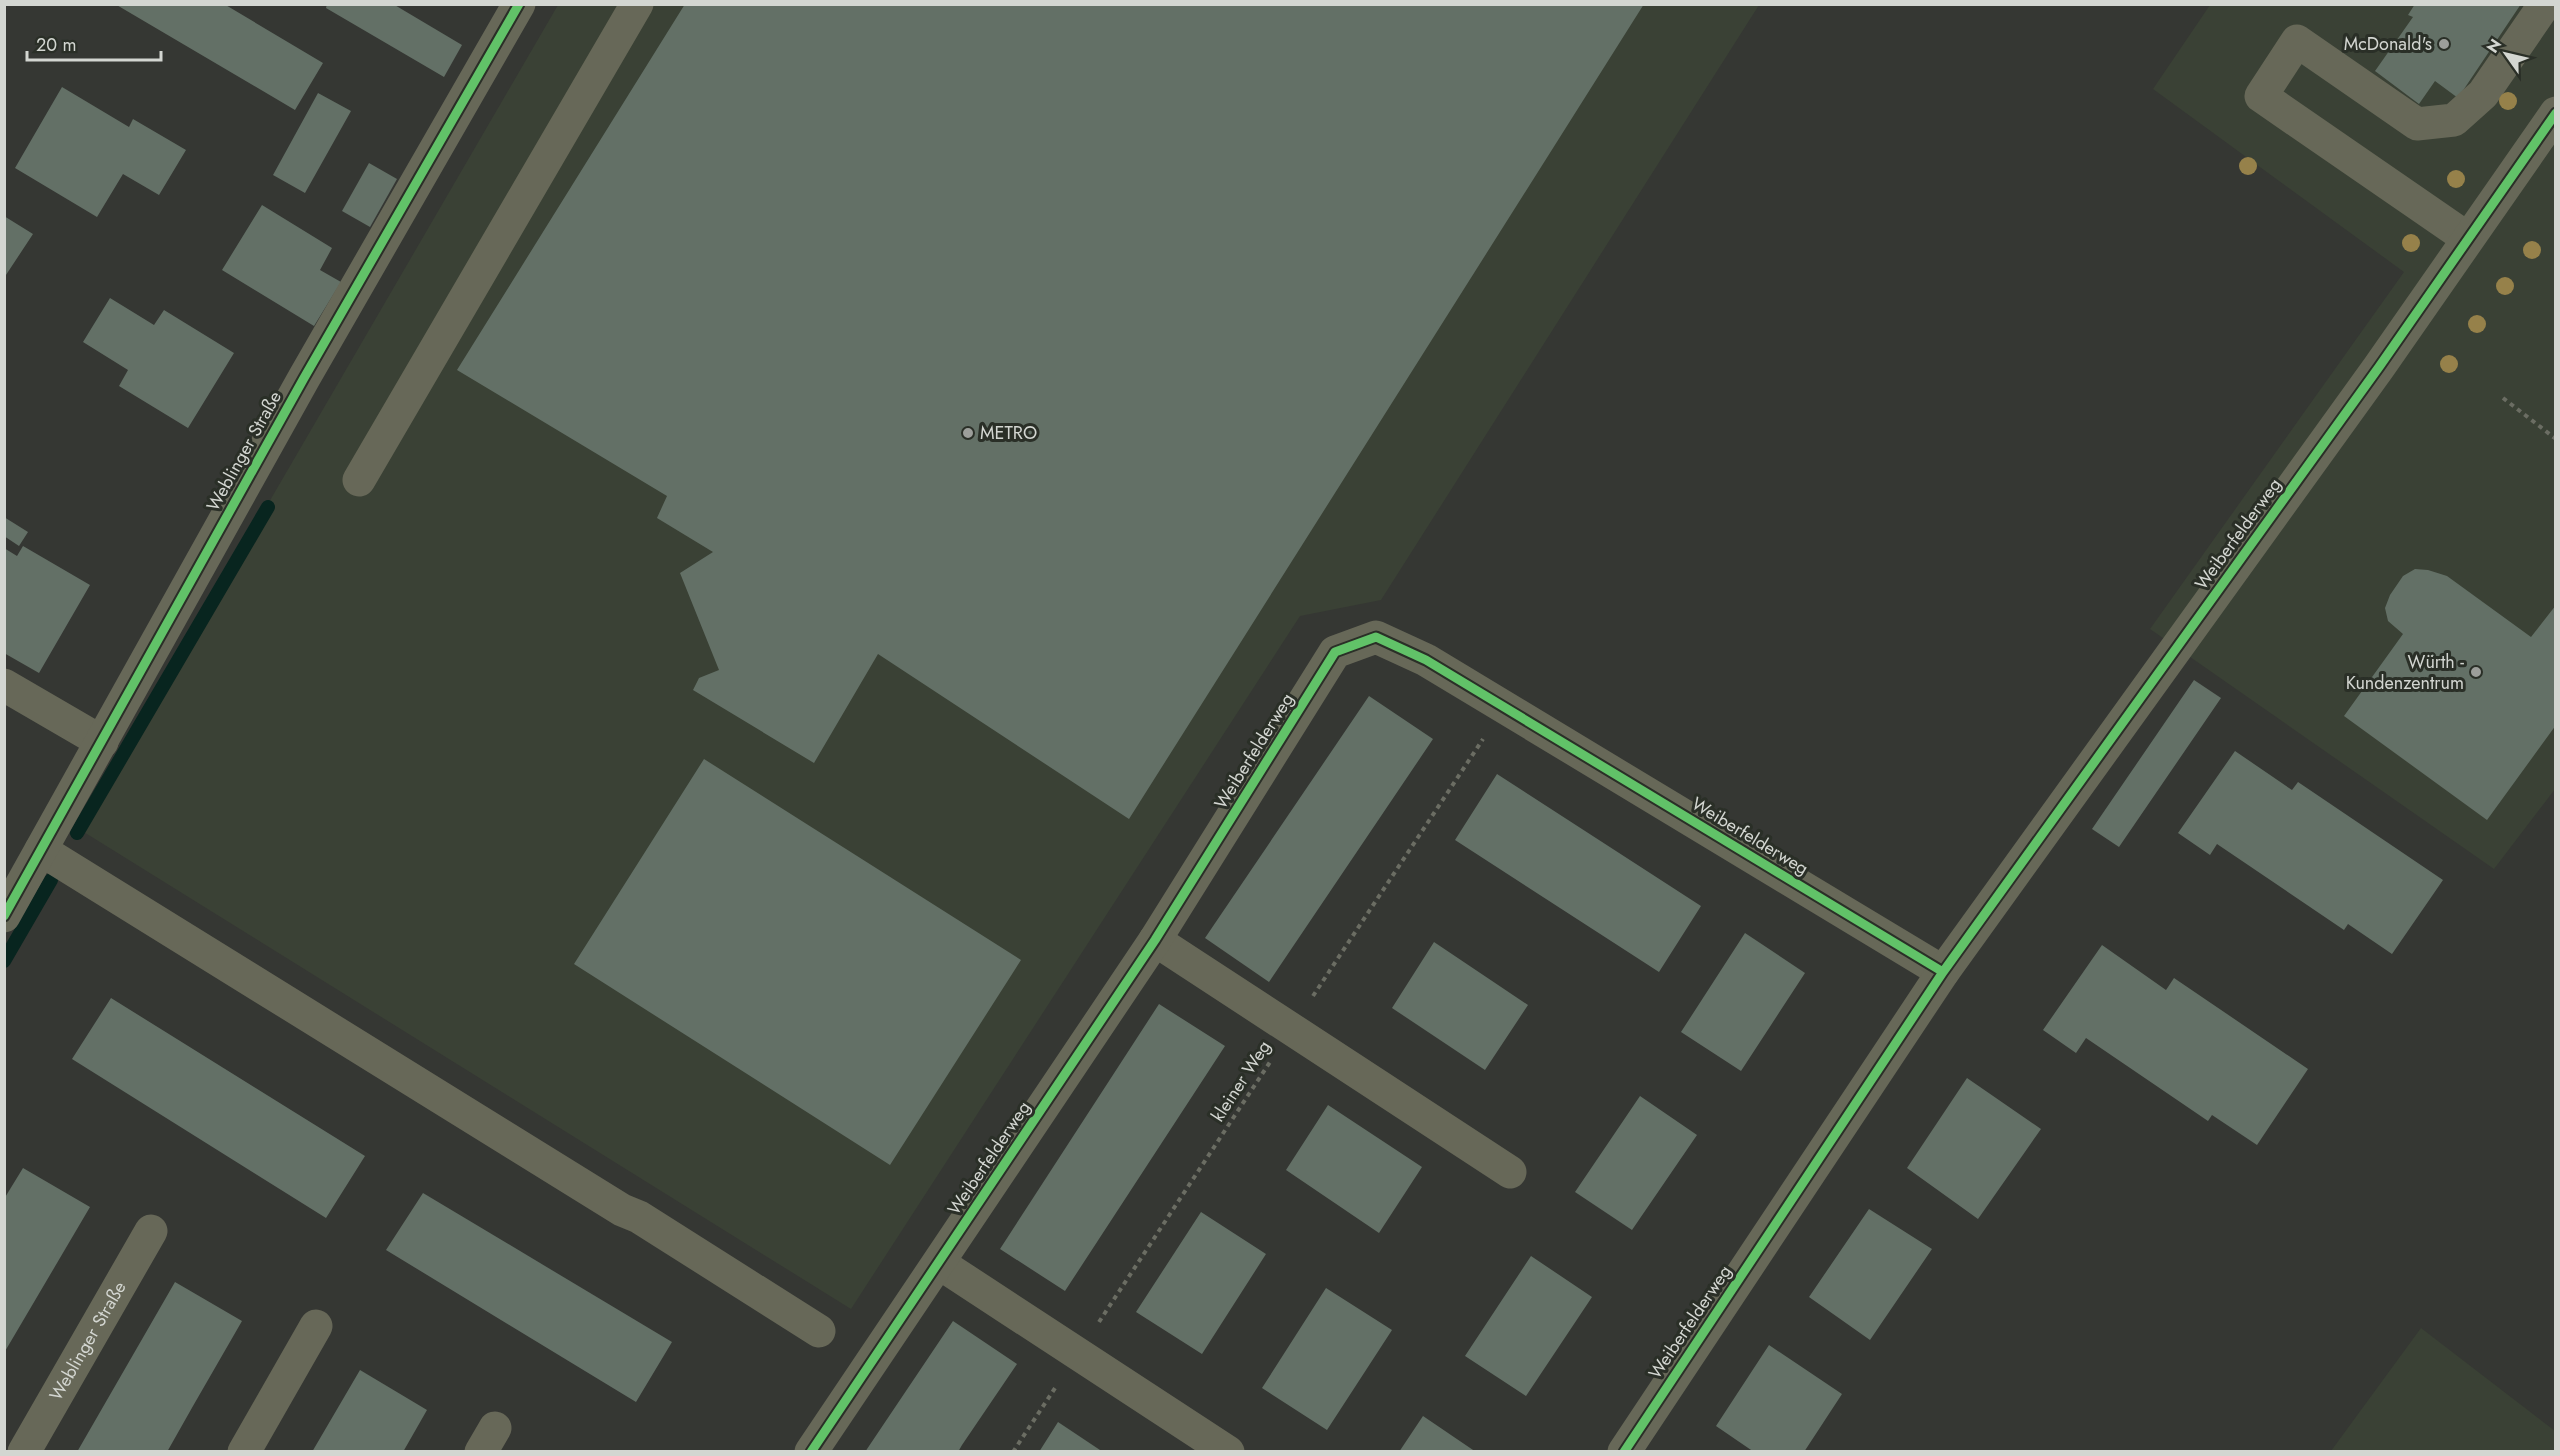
<svg xmlns="http://www.w3.org/2000/svg" width="2560" height="1456" viewBox="0 0 2560 1456" font-family="Jost,sans-serif">
  <style>
    .built { fill: #3a4135 }
    .lines { fill: none; stroke-linecap: round; stroke-linejoin: round }
    .stream { stroke: #08251f; stroke-width: 14 }
    .building { fill: #637066 }
    .path { stroke: #6b6d63; stroke-width: 4; stroke-dasharray: 4.5 4.5; stroke-linecap: butt }
    .minor { stroke: #676858; stroke-width: 33 }
    .cycleway-casing { stroke: #2a2f27; stroke-width: 13 }
    .cycleway { stroke: #61c268; stroke-width: 9 }
    .tree { fill: #96814a }
    .poi-dot { fill: #9c9e9a; stroke: #2a2f27; stroke-width: 2 }
    .labels { text-anchor: middle; stroke-width: 6; stroke-linejoin: round; paint-order: stroke }
    .poi-label { font-size: 18px; fill: #d3d6d1; stroke: #2a2f27; text-anchor: end }
    .street-label { font-size: 18px; fill: #d3d6d1; stroke: #2a2f27 }
  </style>
  <rect width="100%" height="100%" fill="#353733"/>
  <path class="built" d="M 558,5 L 1759,5 L 1381,600 L 1300,616 L 851,1309 L 79,829 Z
    M 2210,5 L 2555,5 L 2555,789 L 2494,869 L 2150,629 L 2404,272 L 2153,89 Z
    M 2421,1328 L 2555,1431 L 2555,1451 L 2331,1451 Z"/>
  <g class="lines">
    <path class="stream" d="M 77,833 L 268,507
      M 4,961 L 51,880"/>
  </g>
  <path class="building" d="M 115,4 L 224,4 L 323,63 L 295,110 Z
    M 327,4 L 393,4 L 462,45 L 444,77 L 326,8 Z
    M 685,4 L 1644,4 L 1129,819 L 878,654 L 814,763 L 693,690 L 699,678 L 719,670 L 680,573 L 713,552 L 657,518 L 667,496 L 457,370 Z
    M 2415,4 L 2521,4 L 2458,98 L 2435,81 L 2419,104 L 2375,71 L 2413,17 L 2408,15 Z
    M 62,87 L 129,127 L 133,119 L 186,150 L 159,195 L 123,174 L 97,217 L 15,168 Z
    M 318,93 L 351,111 L 305,193 L 273,175 Z
    M 369,163 L 397,179 L 370,227 L 342,211 Z
    M 262,205 L 332,248 L 320,270 L 341,282 L 314,326 L 222,270 Z
    M 4,216 L 33,234 L 4,278 Z
    M 110,298 L 154,325 L 164,310 L 234,353 L 188,428 L 119,386 L 128,370 L 83,342 Z
    M 4,517 L 28,532 L 19,546 L 4,536 Z
    M 23,546 L 90,585 L 39,673 L 4,653 L 4,548 L 17,556 Z
    M 2415,569 L 2428,570 L 2447,576 L 2531,637 L 2556,605 L 2556,725 L 2487,820 L 2344,716 L 2403,634 L 2388,621 L 2385,608 L 2390,595 L 2403,576 Z
    M 2194,680 L 2221,698 L 2119,847 L 2092,829 Z
    M 1369,696 L 1433,739 L 1269,982 L 1205,938 Z
    M 2235,751 L 2292,790 L 2298,782 L 2443,880 L 2392,954 L 2348,924 L 2344,930 L 2217,844 L 2210,855 L 2178,833 Z
    M 704,759 L 1021,960 L 890,1165 L 574,964 Z
    M 1497,774 L 1701,906 L 1659,972 L 1455,840 Z
    M 1745,933 L 1805,973 L 1741,1071 L 1681,1032 Z
    M 1434,942 L 1528,1005 L 1485,1070 L 1392,1008 Z
    M 2102,945 L 2166,990 L 2174,978 L 2308,1069 L 2257,1145 L 2212,1115 L 2208,1121 L 2086,1038 L 2076,1053 L 2043,1030 Z
    M 111,998 L 365,1156 L 326,1218 L 72,1059 Z
    M 1159,1004 L 1225,1046 L 1065,1291 L 1000,1249 Z
    M 1967,1078 L 2041,1129 L 1978,1219 L 1907,1168 Z
    M 1640,1096 L 1697,1135 L 1632,1230 L 1575,1192 Z
    M 1328,1105 L 1422,1167 L 1379,1233 L 1286,1170 Z
    M 23,1168 L 90,1207 L 4,1353 L 4,1199 Z
    M 423,1193 L 672,1342 L 636,1402 L 386,1250 Z
    M 1869,1209 L 1932,1249 L 1870,1340 L 1809,1297 Z
    M 1201,1212 L 1266,1254 L 1202,1354 L 1136,1312 Z
    M 1531,1256 L 1592,1297 L 1526,1396 L 1465,1356 Z
    M 175,1282 L 242,1321 L 193,1406 L 167,1452 L 77,1452 Z
    M 1326,1288 L 1392,1330 L 1327,1430 L 1262,1388 Z
    M 953,1321 L 1017,1364 L 962,1445 L 958,1452 L 865,1452 Z
    M 1769,1345 L 1842,1394 L 1804,1452 L 1754,1452 L 1716,1426 Z
    M 360,1370 L 427,1410 L 403,1452 L 312,1452 Z
    M 1423,1416 L 1476,1452 L 1399,1452 Z
    M 1058,1422 L 1103,1452 L 1039,1452 Z"/>
  <g class="lines">
    <path class="path" d="M 2503,398 L 2556,439
      M 1313,996 L 1483,739
      M 1099,1322 L 1270,1062
      M 1013,1452 L 1057,1385"/>
    <g class="minor">
      <path d="M 2467,238 L 2261,96 L 2297,41 L 2417,124 L 2454,120 L 2483,94 L 2545,4"/>
      <path d="M 359,480 L 637,4"/>
      <path d="M 4,685 L 102,742"/>
      <path d="M 41,850 L 622,1210 L 639,1217 L 819,1331"/>
      <path d="M 4,916 L 304,378 L 519,4"/>
      <path d="M 1155,940 L 1510,1172"/>
      <path d="M 939,1263 L 1228,1452"/>
      <path id="s1" d="M 24,1452 L 151,1231"/>
      <path d="M 244,1452 L 316,1326"/>
      <path d="M 481,1452 L 495,1428"/>
      <path d="M 811,1452 L 1155,940 L 1335,652 L 1376,637 L 1426,660 L 1943,972"/>
      <path d="M 1624,1452 L 1943,972 L 2379,367 L 2556,113"/>
    </g>
    <defs>
      <path id="cycleway" d="M 4,916 L 304,378 L 519,4
        M 811,1452 L 1155,940 L 1335,652 L 1376,637 L 1426,660 L 1943,972
        M 1624,1452 L 1943,972 L 2379,367 L 2556,113"/>
    </defs>
    <use href="#cycleway" class="cycleway-casing"/>
    <use href="#cycleway" class="cycleway"/>
  </g>
  <g class="tree">
    <circle cx="2508" cy="101" r="9"/>
    <circle cx="2248" cy="166" r="9"/>
    <circle cx="2456" cy="179" r="9"/>
    <circle cx="2411" cy="243" r="9"/>
    <circle cx="2532" cy="250" r="9"/>
    <circle cx="2505" cy="286" r="9"/>
    <circle cx="2477" cy="324" r="9"/>
    <circle cx="2449" cy="364" r="9"/>
  </g>
  <g class="poi-dot">
    <circle cx="2444" cy="44" r="6"/>
    <circle cx="968" cy="433" r="6"/>
    <circle cx="2476" cy="672" r="6"/>
  </g>
  <g class="labels">
    <g class="poi-label">
      <text x="2432" y="50">McDonald's</text>
      <text x="980" y="439" text-anchor="start">METRO</text>
      <text x="2464" y="668">Würth -<tspan x="2464" dy="21">Kundenzentrum</tspan></text>
    </g>
    <g class="street-label">
      <text transform="translate(244 451) rotate(-61)" y="6">Weblinger Straße</text>
      <text transform="translate(2238 534) rotate(-54)" y="6">Weiberfelderweg</text>
      <text transform="translate(1254 751) rotate(-58)" y="6">Weiberfelderweg</text>
      <text transform="translate(1750 836) rotate(31)" y="6">Weiberfelderweg</text>
      <text transform="translate(1241 1081) rotate(-57)" y="6">kleiner Weg</text>
      <text transform="translate(989 1158) rotate(-56)" y="6">Weiberfelderweg</text>
      <text transform="translate(1690 1322) rotate(-56)" y="6">Weiberfelderweg</text>
      <text dy="6" stroke="none"><textPath href="#s1" startOffset="128">Weblinger Straße</textPath></text>
    </g>
  </g>
  <rect width="2560" height="1456" fill="none" stroke="#d3d6d1" stroke-width="12"/>
  <g transform="translate(2506 54) rotate(304)" stroke="#2a2f27" stroke-width="4.5" paint-order="stroke">
  <path d="M0-4.5L10 22L0 15L-10 22Z" fill="#d3d6d1"/>
  <text y="-9" font-size="16" font-weight="bold" text-anchor="middle" fill="#d3d6d1">N</text>
  </g>
  <path d="M27 51v9h134v-9" fill="none" stroke="#d3d6d1" stroke-width="3"/>
  <text x="36" y="51" font-size="18" fill="#d3d6d1" stroke="#2a2f27" stroke-width="4.5" paint-order="stroke">20 m</text>
</svg>
